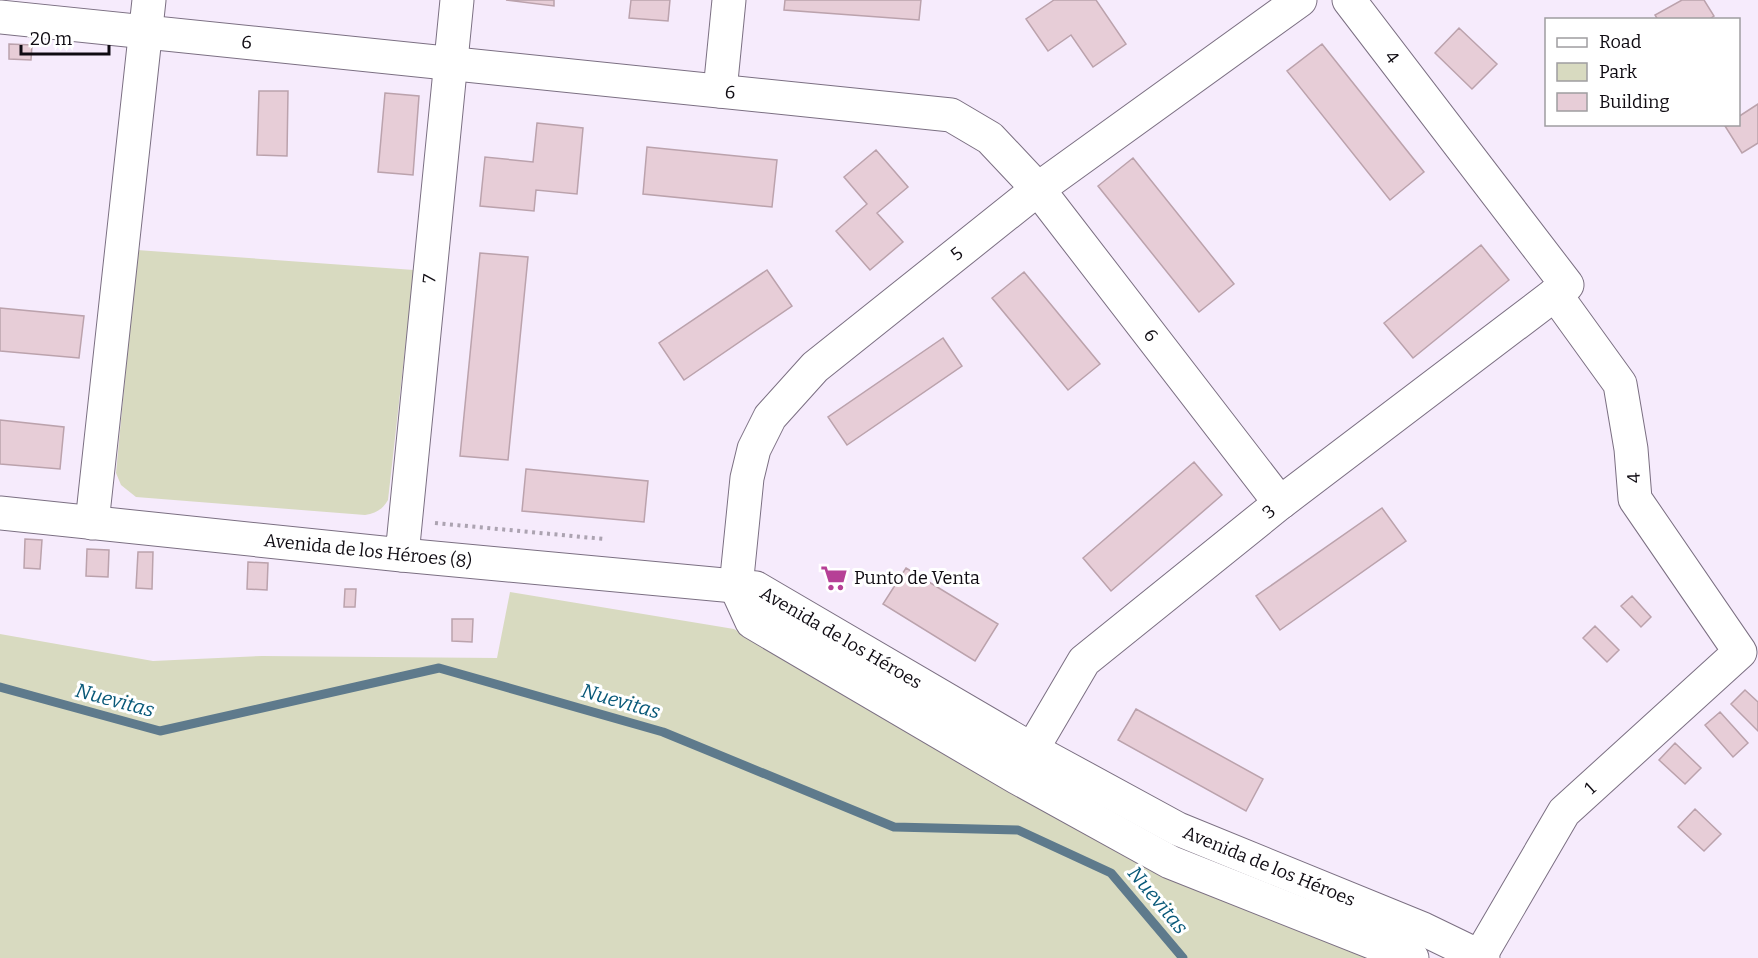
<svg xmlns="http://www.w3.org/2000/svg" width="1758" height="958" viewBox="0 0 1758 958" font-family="Bitter,serif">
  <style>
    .green { fill: #d8dac0 }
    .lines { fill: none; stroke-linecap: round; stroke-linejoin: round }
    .stream { stroke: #5e7a8c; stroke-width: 9 }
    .building { fill: #e7cdd7; stroke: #bba2ac; stroke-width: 1.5 }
    .street-casing { stroke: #7b6f82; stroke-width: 35 }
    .secondary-casing { stroke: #7b6f82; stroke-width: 35 }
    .path { stroke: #aca3b1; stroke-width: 4; stroke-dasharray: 3 4.5; stroke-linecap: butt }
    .street { stroke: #fff; stroke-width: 33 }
    .secondary { stroke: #fff; stroke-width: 33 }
    .labels { text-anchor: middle; stroke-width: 6; stroke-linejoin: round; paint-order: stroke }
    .street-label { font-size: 18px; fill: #0f0b12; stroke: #fff }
    .poi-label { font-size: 18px; fill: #0f0b12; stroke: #fff; text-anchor: start }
    .water-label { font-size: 20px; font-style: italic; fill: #095979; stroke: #fff }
  </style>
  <rect width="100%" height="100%" fill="#f6ebfc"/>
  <path class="green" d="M 137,250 L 414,270 L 388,500 C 382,510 376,513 365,515 L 136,497 L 121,485 L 116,473 Z
    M 510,592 L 734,629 L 1137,862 L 1367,958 L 0,958 L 0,634 L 153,661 L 262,656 L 497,658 Z"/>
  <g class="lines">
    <path class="stream" d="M 0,687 L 160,731 L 439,668 L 663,732 L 894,827 L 1018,830 L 1111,873 L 1183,958"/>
  </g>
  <path class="building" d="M 506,0 L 554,0 L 554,6 Z
    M 631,0 L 670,0 L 668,21 L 629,18 Z
    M 785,0 L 921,0 L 919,20 L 784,10 Z
    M 1054,0 L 1096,0 L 1126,44 L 1093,67 L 1071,35 L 1048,51 L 1026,19 Z
    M 1682,0 L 1704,0 L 1714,16 L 1708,20 L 1658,20 L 1655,15 Z
    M 1459,28 L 1497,64 L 1472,89 L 1435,53 Z
    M 9,44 L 32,45 L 31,60 L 9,59 Z
    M 1322,44 L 1424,172 L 1390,200 L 1287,71 Z
    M 259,91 L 288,91 L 287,156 L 257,155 Z
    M 385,93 L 419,96 L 413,175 L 378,172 Z
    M 1758,104 L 1758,143 L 1742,153 L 1725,126 L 1738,124 L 1738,117 Z
    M 537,123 L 583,128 L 577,194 L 536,190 L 534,211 L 480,206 L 485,157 L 533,162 Z
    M 647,147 L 777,160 L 772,207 L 643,194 Z
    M 876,150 L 908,187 L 877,213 L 903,242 L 870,270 L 836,231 L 867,204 L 844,177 Z
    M 1133,158 L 1234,284 L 1199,312 L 1098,186 Z
    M 1481,245 L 1509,280 L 1413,358 L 1384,323 Z
    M 480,253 L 528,257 L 508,460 L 460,456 Z
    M 767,270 L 792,306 L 684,380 L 659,343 Z
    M 1024,272 L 1100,364 L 1068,390 L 992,298 Z
    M 0,308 L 84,316 L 79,358 L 0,351 Z
    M 943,338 L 962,366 L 847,445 L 828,417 Z
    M 0,420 L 64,427 L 60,469 L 0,464 Z
    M 1194,462 L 1222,495 L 1111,591 L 1083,558 Z
    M 526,469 L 648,481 L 644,522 L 522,511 Z
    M 1382,508 L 1406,541 L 1280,630 L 1256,596 Z
    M 25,539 L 42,540 L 40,569 L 24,568 Z
    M 87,549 L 109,550 L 108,577 L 86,576 Z
    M 138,552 L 153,552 L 152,589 L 136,588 Z
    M 248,562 L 268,563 L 267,590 L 247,589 Z
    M 906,568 L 998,624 L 975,661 L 883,604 Z
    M 345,589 L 356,589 L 355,607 L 344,607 Z
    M 1632,596 L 1651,617 L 1641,627 L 1621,606 Z
    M 452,619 L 473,619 L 472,642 L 452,641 Z
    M 1595,626 L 1619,650 L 1607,662 L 1583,638 Z
    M 1745,690 L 1758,702 L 1758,731 L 1731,704 Z
    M 1136,709 L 1263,779 L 1246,811 L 1118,740 Z
    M 1720,712 L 1748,743 L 1733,757 L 1705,725 Z
    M 1675,743 L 1701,768 L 1685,784 L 1659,760 Z
    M 1695,809 L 1721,834 L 1704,851 L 1678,827 Z"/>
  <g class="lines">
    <defs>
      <g id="street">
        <path id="s1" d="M 0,17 L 951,115 L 990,138 L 1038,189 L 1280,503"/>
        <path d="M 720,91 L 729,0"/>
        <path id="s2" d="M 0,513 L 402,555 L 457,0"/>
        <path d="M 92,523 L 149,0"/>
        <path id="s3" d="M 736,587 L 747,478 L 754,449 L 770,417 L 815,367 L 1038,189 L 1300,0"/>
        <path id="s4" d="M 1017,775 L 1084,661 L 1280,503 L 1567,285 L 1349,0"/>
        <path id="s5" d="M 1480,956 L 1564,812 L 1740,652 L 1635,499 L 1631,449 L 1620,384 L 1555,294"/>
      </g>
      <g id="secondary">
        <path id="s6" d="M 402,555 L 756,588 L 1031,749 L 1178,829 L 1423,929 L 1483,958"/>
        <path d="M 736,587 L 752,622 L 1016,777 L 1170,862 L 1412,958"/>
      </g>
    </defs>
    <use href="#street" class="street-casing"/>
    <use href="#secondary" class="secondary-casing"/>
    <path class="path" d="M 435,523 L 604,539"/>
    <use href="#street" class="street"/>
    <use href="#secondary" class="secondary"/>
  </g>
  <defs>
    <symbol id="supermarket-bare" viewBox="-9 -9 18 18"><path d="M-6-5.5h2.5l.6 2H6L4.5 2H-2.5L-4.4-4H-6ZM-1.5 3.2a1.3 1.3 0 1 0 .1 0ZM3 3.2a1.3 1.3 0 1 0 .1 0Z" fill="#b64096" stroke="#fff" stroke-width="2.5" paint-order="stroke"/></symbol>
  </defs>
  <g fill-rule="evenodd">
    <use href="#supermarket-bare" x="815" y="559" width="38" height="38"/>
  </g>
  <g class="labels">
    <g class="street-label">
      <text dy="6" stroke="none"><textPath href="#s1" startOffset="248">6</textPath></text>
      <text transform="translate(1392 57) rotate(53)" y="6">4</text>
      <text dy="6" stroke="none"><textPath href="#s1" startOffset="734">6</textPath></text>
      <text dy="6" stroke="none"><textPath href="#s3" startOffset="424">5</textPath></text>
      <text dy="6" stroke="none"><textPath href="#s2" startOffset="682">7</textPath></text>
      <text dy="6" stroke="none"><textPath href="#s1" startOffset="1256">6</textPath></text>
      <text transform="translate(1634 478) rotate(-94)" y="6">4</text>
      <text dy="6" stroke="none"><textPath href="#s4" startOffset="370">3</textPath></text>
      <text transform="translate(368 551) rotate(6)" y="6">Avenida de los Héroes (8)</text>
      <text dy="6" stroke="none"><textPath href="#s6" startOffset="454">Avenida de los Héroes</textPath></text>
      <text dy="6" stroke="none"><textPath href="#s5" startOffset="202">1</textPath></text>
      <text dy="6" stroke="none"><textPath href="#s6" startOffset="940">Avenida de los Héroes</textPath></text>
    </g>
    <g class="poi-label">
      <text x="854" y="584">Punto de Venta</text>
    </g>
    <g class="water-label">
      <text transform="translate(115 700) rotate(15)" y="7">Nuevitas</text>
      <text transform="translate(621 701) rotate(16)" y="7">Nuevitas</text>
      <text transform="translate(1158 900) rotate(50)" y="7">Nuevitas</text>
    </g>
  </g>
  <rect x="1545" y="18" width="195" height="108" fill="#ffffff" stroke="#9f9da0" stroke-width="1.5"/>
  <rect x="1557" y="38" width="30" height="9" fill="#ffffff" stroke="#9f9da0" stroke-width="1.5"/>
  <text x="1599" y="48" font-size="18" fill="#0f0b12">Road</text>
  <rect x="1557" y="63" width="30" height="18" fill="#d8dac0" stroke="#9f9da0" stroke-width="1.5"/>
  <text x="1599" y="78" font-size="18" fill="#0f0b12">Park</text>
  <rect x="1557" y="93" width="30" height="18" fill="#e7cdd7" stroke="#9f9da0" stroke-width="1.5"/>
  <text x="1599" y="108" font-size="18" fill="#0f0b12">Building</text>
  <path d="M21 45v9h88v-9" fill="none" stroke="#0f0b12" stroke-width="3"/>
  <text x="30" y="45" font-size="18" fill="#0f0b12" stroke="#ffffff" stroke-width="4.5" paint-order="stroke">20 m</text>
</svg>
